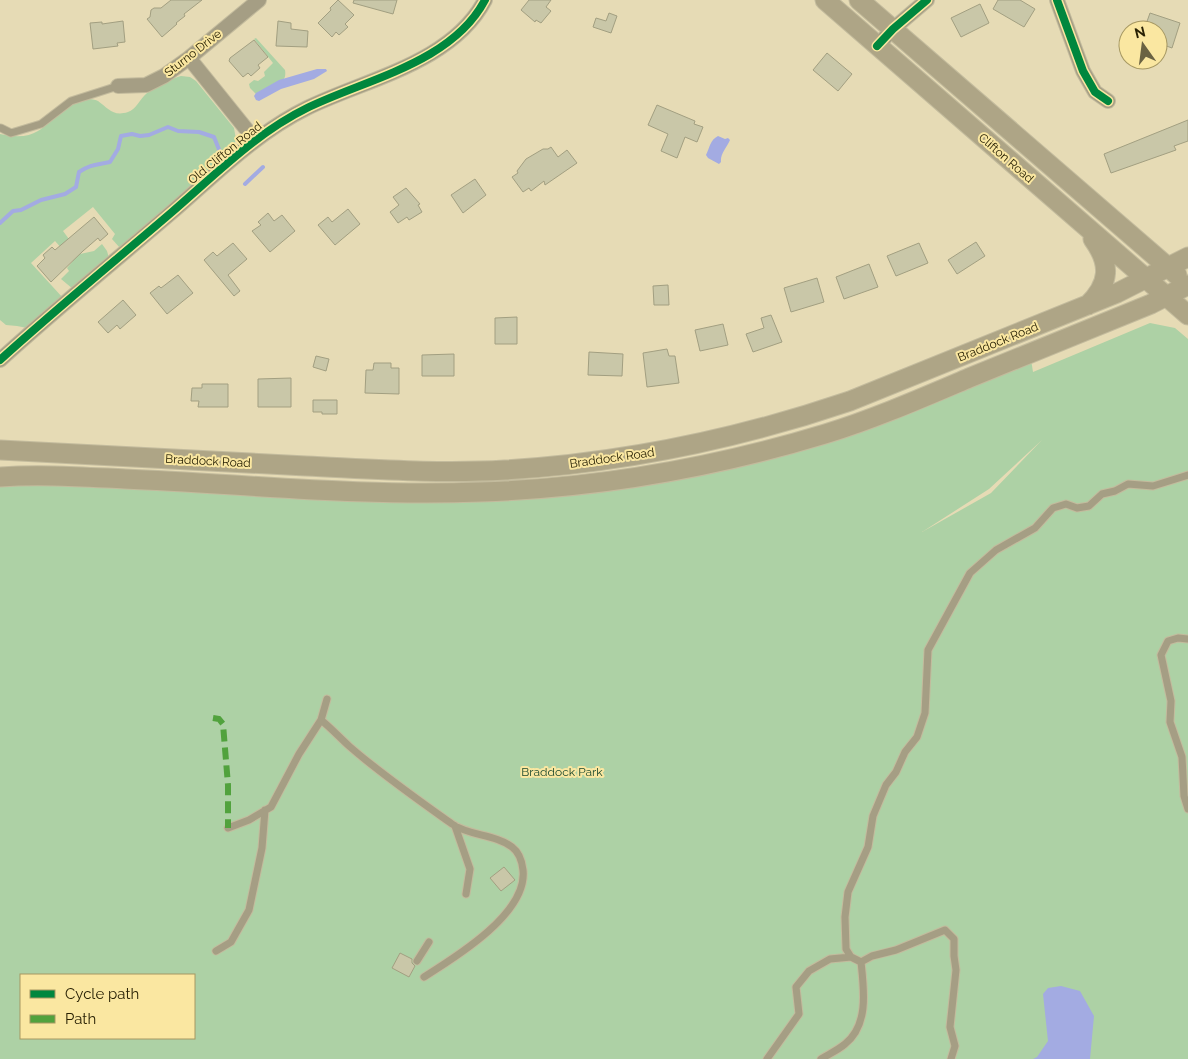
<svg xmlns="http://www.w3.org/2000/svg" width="1188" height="1059" viewBox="0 0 1188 1059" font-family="Raleway,sans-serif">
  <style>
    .green { fill: #add1a5; fill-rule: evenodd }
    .water { fill: #a3abe2 }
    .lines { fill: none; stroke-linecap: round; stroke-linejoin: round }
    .stream { stroke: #a3abe2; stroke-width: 4 }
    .building { fill: #c9c7a8; stroke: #a29f81 }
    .service-casing { stroke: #c3bb9d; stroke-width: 9 }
    .minor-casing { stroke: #c3bb9d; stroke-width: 16 }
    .secondary-casing { stroke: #c3bb9d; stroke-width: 21 }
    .service { stroke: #a59e84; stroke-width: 7 }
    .minor { stroke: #a59e84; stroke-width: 14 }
    .secondary { stroke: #aea586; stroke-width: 19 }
    .quiet { stroke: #51a23d; stroke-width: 6; stroke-dasharray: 12 6; stroke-linecap: butt }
    .cycleway-casing { stroke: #fae7a1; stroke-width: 11 }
    .cycleway { stroke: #00873e; stroke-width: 8 }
    .labels { text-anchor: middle; stroke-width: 4; stroke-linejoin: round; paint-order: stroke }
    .street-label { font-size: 12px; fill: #282104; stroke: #fae7a1 }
    .park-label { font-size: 12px; fill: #1a472c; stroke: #fae7a1 }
  </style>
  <rect width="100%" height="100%" fill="#e6dbb5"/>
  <path class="green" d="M 256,38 L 285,70 C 288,86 269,90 258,96 L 250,88 L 249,84 L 254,80 L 258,81 L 265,76 L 264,72 L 273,63 L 254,39 Z
    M 181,76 L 190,77 L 196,81 L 234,128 L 236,140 L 230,152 L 120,248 L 112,239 L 115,234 L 93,207 L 63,231 L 80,254 L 94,251 L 102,244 L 107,251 L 109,258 L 73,289 L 61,279 L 69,271 L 67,268 L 73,261 L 55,241 L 31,263 L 63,298 L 27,328 L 17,326 L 6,325 L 0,320 L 0,134 C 53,146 45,106 83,100 C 86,99 95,99 98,101 C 108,108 113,117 128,112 C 136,109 139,101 144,96 C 150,89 172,78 181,76 Z
    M 1150,323 L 1175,328 L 1188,339 L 1188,1059 L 0,1059 L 0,478 L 481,492 L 765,451 L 1030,353 L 1033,372 ZM 1042,440 L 991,493 L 922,532 L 989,489 ZM 21,975 L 194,975 L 194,1038 L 21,1038 Z"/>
  <path class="water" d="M 317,69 L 326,69 L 327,71 L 314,79 L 281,89 L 259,101 L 256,100 L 254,96 L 256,93 L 279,80 Z
    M 718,136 L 725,139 L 728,138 L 730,140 C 727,147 720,154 721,162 L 719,164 L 708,158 L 706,155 C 710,147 710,140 718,136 Z
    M 1061,986 L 1080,991 L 1094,1016 L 1090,1059 L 1033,1059 L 1037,1057 L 1048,1041 L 1043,994 L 1048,988 Z"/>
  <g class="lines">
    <path class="stream" d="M 245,184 L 263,167
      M 0,223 L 13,211 L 21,210 L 41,200 L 65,194 L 76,187 L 79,172 C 91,164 97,165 110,162 L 118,149 L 121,136 L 132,134 L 140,136 L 149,135 L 168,127 L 178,131 L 199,132 L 214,137 L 220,152"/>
  </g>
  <path class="building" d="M 171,0 L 202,0 L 184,14 L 185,16 L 176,23 L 177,24 L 162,37 L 147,19 L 150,17 L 151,10 L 154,8 L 161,8 Z
    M 338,0 L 354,15 L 345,24 L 348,27 L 339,35 L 336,32 L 332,37 L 318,23 L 331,10 L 330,8 Z
    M 354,0 L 397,0 L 393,14 L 353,3 Z
    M 529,0 L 551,0 L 546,7 L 551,11 L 541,23 L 536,20 L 535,22 L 521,10 Z
    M 998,0 L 1020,0 L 1035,9 L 1024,27 L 993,9 Z
    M 980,4 L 989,23 L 961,37 L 951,18 Z
    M 609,13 L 617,16 L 611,33 L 593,27 L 596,18 L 606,21 Z
    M 1150,13 L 1180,23 L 1172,48 L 1158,43 L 1158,30 L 1144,30 Z
    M 123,21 L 125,42 L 117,43 L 118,46 L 93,49 L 90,23 L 102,22 L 102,24 Z
    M 278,21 L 291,23 L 291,29 L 308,31 L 307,47 L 276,46 Z
    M 254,40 L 268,57 L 258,65 L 260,68 L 251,76 L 248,73 L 243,77 L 229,61 L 230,58 Z
    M 827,53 L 852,74 L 838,91 L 813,70 Z
    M 657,105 L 695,121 L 694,124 L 703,127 L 697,142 L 685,137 L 677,158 L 661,151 L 668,134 L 648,125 Z
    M 1188,120 L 1188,141 L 1174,146 L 1176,150 L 1111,173 L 1104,154 Z
    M 551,147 L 558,157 L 567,150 L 577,163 L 545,185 L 544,181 L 531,191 L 529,188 L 523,192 L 512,177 L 518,173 L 517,171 L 526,159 L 543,149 L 548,149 Z
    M 475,179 L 486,195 L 463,213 L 451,195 Z
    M 406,188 L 420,204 L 418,205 L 422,212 L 409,220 L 407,217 L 398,223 L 390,212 L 399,205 L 393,197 Z
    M 348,209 L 360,224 L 335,245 L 318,225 L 328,217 L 332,222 Z
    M 268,213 L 274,221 L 282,215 L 295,231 L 270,252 L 252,231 L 261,225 L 258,222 Z
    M 94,217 L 108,234 L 100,241 L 98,238 L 83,251 L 51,282 L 37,266 L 45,258 L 43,255 L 52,247 L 55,250 Z
    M 976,242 L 985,256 L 957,274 L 948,260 Z
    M 233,243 L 247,259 L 228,275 L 240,291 L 234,296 L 204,260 L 213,252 L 217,256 Z
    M 919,243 L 928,263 L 896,276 L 887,256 Z
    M 869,264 L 878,287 L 844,299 L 836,277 Z
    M 178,275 L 193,293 L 167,314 L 150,293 L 159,286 L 161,288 Z
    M 817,278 L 824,302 L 791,312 L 784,288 Z
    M 668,285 L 669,305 L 654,305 L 653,286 Z
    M 123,300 L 136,315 L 120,329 L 117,325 L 108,333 L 98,322 Z
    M 771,315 L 782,342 L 753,352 L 746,334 L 764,328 L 761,318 Z
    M 517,317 L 517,344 L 495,344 L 495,318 Z
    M 723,324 L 728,345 L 700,351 L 695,330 Z
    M 667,349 L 669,356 L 675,356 L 679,383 L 647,387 L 643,353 Z
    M 589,352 L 623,354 L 622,376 L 588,375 Z
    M 454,354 L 454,376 L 422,376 L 422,355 Z
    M 316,356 L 329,359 L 326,371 L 313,367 Z
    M 374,363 L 391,363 L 391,368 L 399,368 L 399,394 L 365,393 L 366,370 L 373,370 Z
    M 291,378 L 291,407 L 258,407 L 258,379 Z
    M 202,384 L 228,384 L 228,407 L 198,407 L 199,401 L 191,401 L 192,388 L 202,388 Z
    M 313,400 L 337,400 L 337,414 L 322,414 L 322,412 L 313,412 Z
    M 504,867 L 515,880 L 501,891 L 490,878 Z
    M 400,953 L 412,959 L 412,963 L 415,966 L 409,977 L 392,968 Z"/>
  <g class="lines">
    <defs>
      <path id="service" d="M 1,128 L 11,133 L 41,124 L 71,101 L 118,86
        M 1188,639 L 1178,638 L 1168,641 L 1161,655 L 1171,701 L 1170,722 L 1182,757 L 1184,796 L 1188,809
        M 321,720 C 331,728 339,737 349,746 C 381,774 417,799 452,824 C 469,836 495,834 512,847 C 520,853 522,861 523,870 C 528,913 456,957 424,977
        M 455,826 L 470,869 L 466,894
        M 228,828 L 249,820 L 271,807 L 299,754 L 321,720 L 327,699
        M 216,951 L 231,942 L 249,910 L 262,848 L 265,810
        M 851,957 L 846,949 L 845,917 L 848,892 L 868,847 L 873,816 L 886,785 L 896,772 L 905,752 L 917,737 L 925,713 L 928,650 L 970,573 L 996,550 L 1035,528 L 1053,508 L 1066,504 L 1077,508 L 1089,506 L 1102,494 L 1115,491 L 1128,484 L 1153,486 L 1188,475
        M 417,961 L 429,942
        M 861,962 L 872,956 L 896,950 L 945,930 L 954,939 L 954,956 L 956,970 L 950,1027 L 955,1046 L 951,1059
        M 767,1059 L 799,1014 L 796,987 L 809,971 L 830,959 L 851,957 L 861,962
        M 821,1059 C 829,1054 838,1050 845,1044 C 869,1025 864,990 861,962"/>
      <path id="minor" d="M 1057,0 L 1083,71 L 1095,92 L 1108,101
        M 877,46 L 893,29 L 927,0
        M 189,58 L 255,140
        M 118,86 L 146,85 L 164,76 L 189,58 L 259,0
        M 0,360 C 56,309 115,261 172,212 C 215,175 256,133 307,108 C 366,79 452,63 485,0"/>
      <path id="secondary" d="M 825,0 L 1188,315
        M 859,0 L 1177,275
        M 1088,305 C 1110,283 1111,264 1093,239
        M 0,450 C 102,456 204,461 306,466 C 372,469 438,474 505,470 C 623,463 738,439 850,401 L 1117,293 L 1188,257
        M 0,477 C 41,474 83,477 125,479 C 243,484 362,497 481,492 C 598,488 713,468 825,434 C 874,419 922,398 969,378 C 1029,353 1090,329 1151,304 L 1188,285"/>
    </defs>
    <use href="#service" class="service-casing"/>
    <use href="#minor" class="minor-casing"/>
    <use href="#secondary" class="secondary-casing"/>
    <use href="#service" class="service"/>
    <use href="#minor" class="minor"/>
    <use href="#secondary" class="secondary"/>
    <path class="quiet" d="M 213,718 L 219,719 L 223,724 L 228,785 L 228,828"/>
    <defs>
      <path id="cycleway" d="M 1057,0 L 1083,71 L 1095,92 L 1108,101
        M 877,46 L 893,29 L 927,0
        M 0,360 C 56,309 115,261 172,212 C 215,175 256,133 307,108 C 366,79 452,63 485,0"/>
    </defs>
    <use href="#cycleway" class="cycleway-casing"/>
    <use href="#cycleway" class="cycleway"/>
  </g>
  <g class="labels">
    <g class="street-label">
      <text transform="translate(193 53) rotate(-38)" y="4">Sturno Drive</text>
      <text transform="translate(225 153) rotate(-39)" y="4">Old Clifton Road</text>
      <text transform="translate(1006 158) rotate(41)" y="4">Clifton Road</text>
      <text transform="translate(998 342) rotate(-22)" y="4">Braddock Road</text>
      <text transform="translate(612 458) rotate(-8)" y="4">Braddock Road</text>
      <text transform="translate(208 461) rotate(3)" y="4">Braddock Road</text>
    </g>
    <g class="park-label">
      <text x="562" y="776">Braddock Park</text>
    </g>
  </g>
  <rect x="20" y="974" width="175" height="65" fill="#fae7a1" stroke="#a69862"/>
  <rect x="30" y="990" width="25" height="8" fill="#00873e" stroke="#a69862"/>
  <text x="65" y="999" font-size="15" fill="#282104">Cycle path</text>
  <rect x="30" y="1015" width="25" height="8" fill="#51a23d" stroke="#a69862"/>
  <text x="65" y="1024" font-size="15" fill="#282104">Path</text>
  <g transform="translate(1143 45) rotate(346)"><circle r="24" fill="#fae7a1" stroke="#a69862"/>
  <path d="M0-4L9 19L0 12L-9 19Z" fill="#6a6242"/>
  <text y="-8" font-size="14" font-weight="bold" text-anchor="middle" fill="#282104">N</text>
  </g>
</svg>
